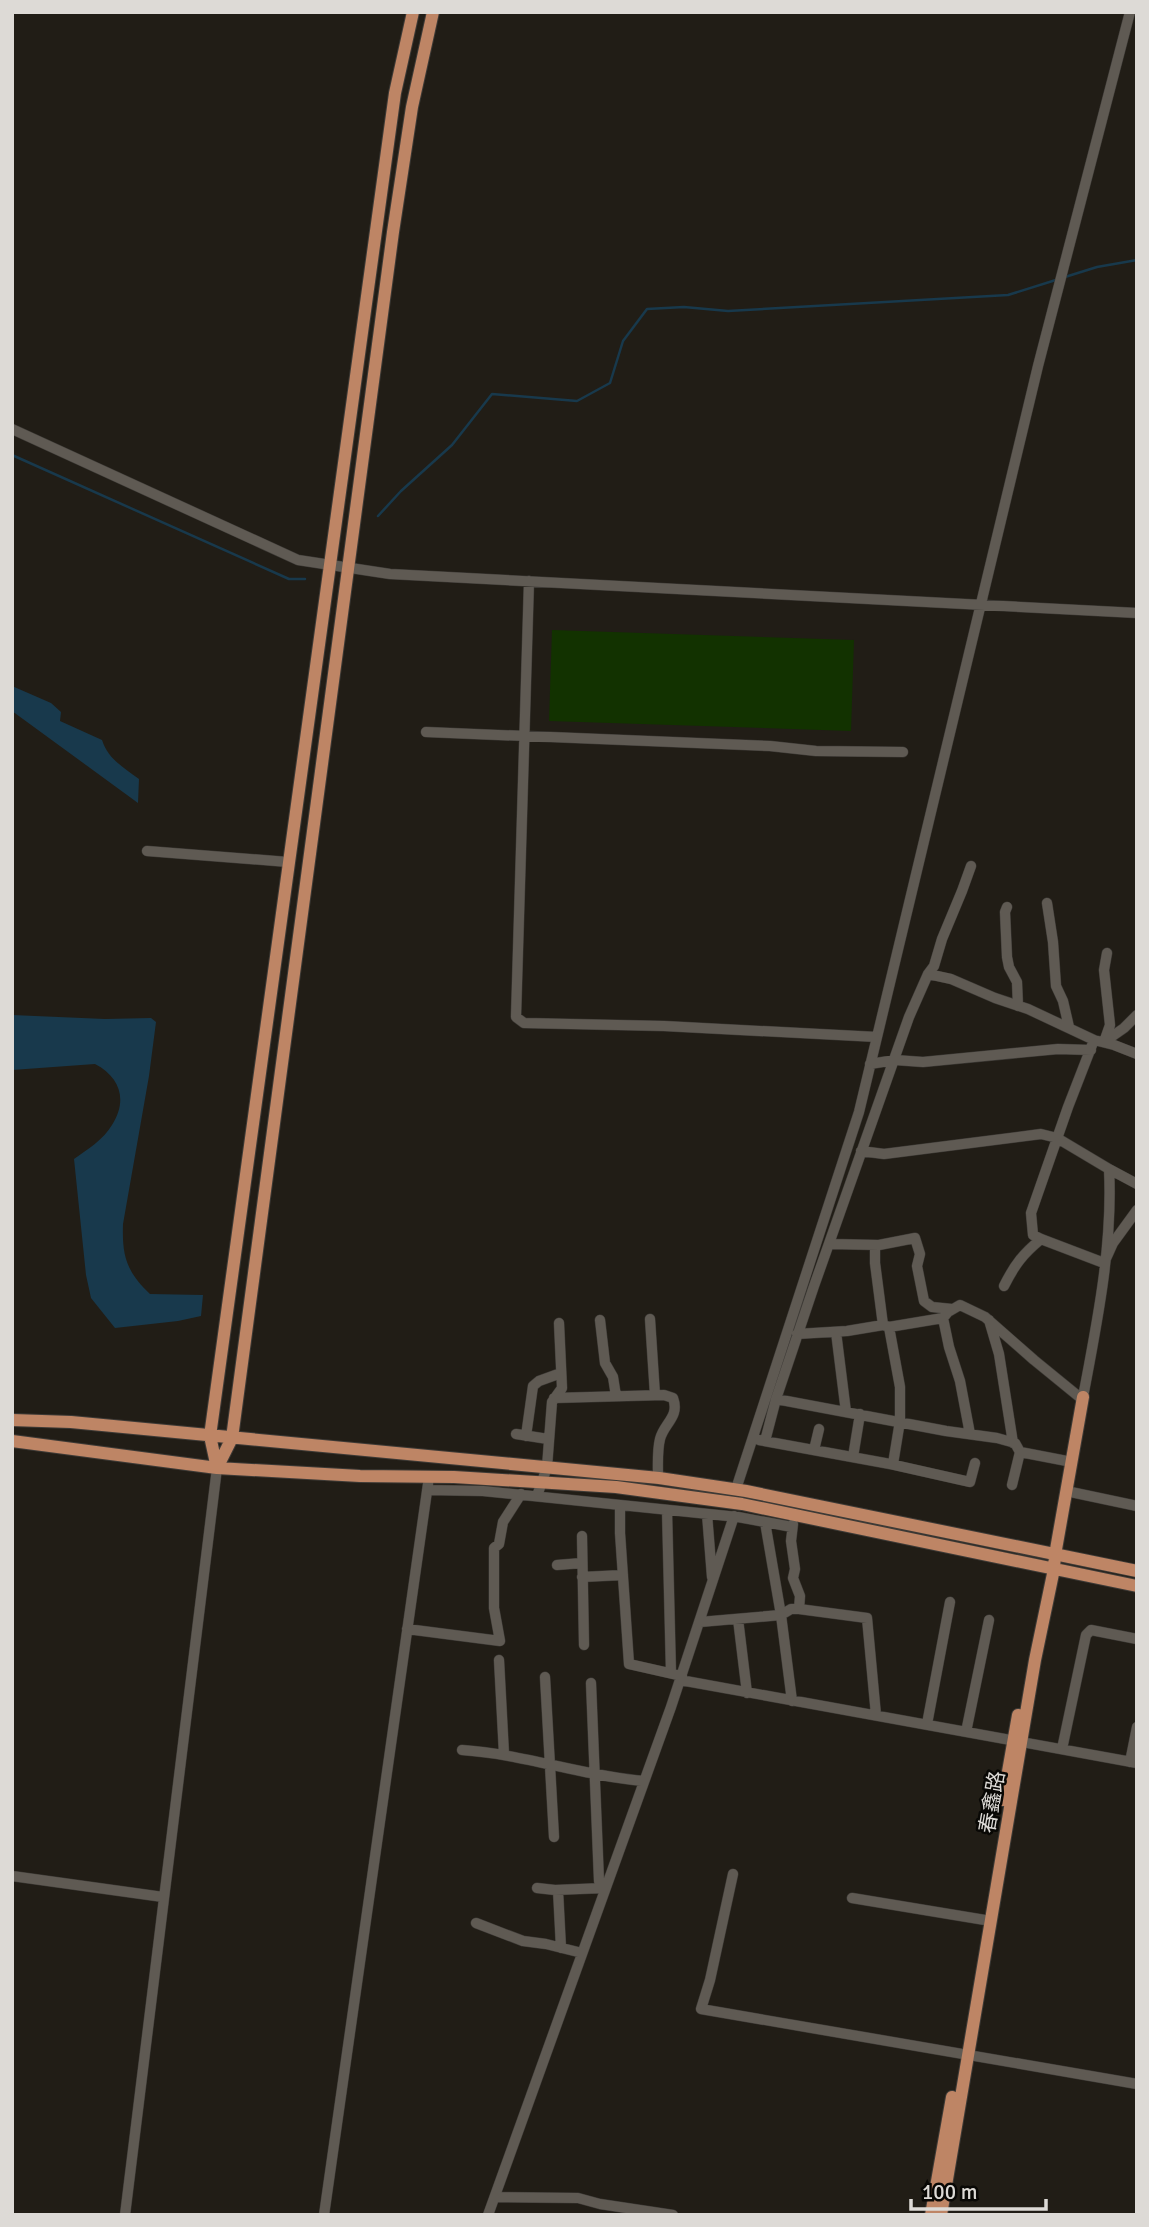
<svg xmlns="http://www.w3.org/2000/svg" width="1149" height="2227" viewBox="0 0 1149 2227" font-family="Signika,'Noto Sans SC',sans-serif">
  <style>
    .green { fill: #123200 }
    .water { fill: #18394c }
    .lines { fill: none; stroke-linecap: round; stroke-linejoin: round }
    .stream { stroke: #18394c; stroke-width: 2.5 }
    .minor-casing { stroke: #3d3a36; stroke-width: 11 }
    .major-casing { stroke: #3d3a36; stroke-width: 14 }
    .minor { stroke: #5f5a53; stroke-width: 10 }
    .major { stroke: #be8565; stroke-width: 12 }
    .labels { text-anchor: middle; stroke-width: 5; stroke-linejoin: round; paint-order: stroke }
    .street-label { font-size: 21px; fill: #dddad6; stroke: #090805 }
  </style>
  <rect width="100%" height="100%" fill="#211d16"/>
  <path class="green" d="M 552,630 L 854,640 L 851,731 L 549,721 Z"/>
  <path class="water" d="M 12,686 L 51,703 L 61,712 L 60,721 L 102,740 C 108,759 123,767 139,779 L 138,803 L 12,711 Z
    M 12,1015 L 105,1019 L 151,1018 L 156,1022 L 149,1076 L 123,1224 C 122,1256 126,1271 150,1294 L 203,1295 L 201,1316 L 178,1321 L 115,1328 L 91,1298 L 86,1275 L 74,1159 C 87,1150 104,1139 112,1125 C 128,1100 120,1077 95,1064 L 12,1070 Z"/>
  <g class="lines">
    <path class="stream" d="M 1065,277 L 1097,267 L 1137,260
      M 12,455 L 289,579 L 305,579
      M 378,516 L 401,491 L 452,445 L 492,394 L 577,401 L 610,383 L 623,341 L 647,309 L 684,307 L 728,311 L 1008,295 L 1059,279"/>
    <defs>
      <path id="minor" d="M 12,429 L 298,560 L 390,574 L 1137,613
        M 529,581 L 516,1017 L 524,1023 L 664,1026 L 877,1037
        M 426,732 L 770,746 L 816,751 L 903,752
        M 147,851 L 288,862
        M 1047,903 L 1053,942 L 1056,986 L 1063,1001 L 1069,1027
        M 1007,907 L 1005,912 L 1007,957 L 1009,967 L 1017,982 L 1018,1006
        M 928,974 L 951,979 L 995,998 L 1028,1009 L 1094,1040 L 1114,1045 L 1137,1054
        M 1094,1040 L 1068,1107 L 1031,1213 L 1033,1235 L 1041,1239 L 1104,1263 L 1113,1243 L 1137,1210
        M 1104,1042 L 1110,1025 L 1104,970 L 1107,953
        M 1104,1042 L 1124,1028 L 1137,1015
        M 870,1064 L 895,1060 L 923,1062 L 1058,1049 L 1091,1050
        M 861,1151 L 884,1154 L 1041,1134 L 1057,1138 L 1109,1169 C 1113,1245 1097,1323 1083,1397
        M 1109,1169 L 1137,1184
        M 830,1244 L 879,1245 L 915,1238 L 920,1254 L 917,1266 L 924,1301 L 932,1307 L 952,1309
        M 875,1245 L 875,1263 L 883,1325
        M 1004,1286 C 1015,1264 1023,1254 1041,1239
        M 943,1318 L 949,1347 L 960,1381 L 970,1434
        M 650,1319 L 655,1395
        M 600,1320 L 605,1363 L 613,1377 L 616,1396
        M 989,1320 L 999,1354 L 1013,1443
        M 889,1327 L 900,1387 L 900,1421 L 893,1464
        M 836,1332 L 846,1412
        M 797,1334 L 847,1331 L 883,1325 L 889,1327 L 943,1318 L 948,1312 L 960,1305 L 985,1317 L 1034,1360 L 1083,1400
        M 554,1398 L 664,1395 L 673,1398 C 680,1417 664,1423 660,1439 C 657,1451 658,1465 658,1478
        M 776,1399 L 946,1431 L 997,1438 L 1015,1443 L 1020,1452 L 1072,1462
        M 516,1434 L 548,1439
        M 526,1436 L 533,1386 L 539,1381 L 561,1373
        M 759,1440 L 890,1464 L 970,1482 L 975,1463
        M 765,1441 L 776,1399 L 814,1286 L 909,1017 L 928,974 L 934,966 L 942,939 L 962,891 L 971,866
        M 814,1450 L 819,1429
        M 853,1457 L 860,1414
        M 1012,1485 L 1020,1452
        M 736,1489 L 859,1112 L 1038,366 L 1130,12
        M 427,1490 L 483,1491 L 738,1517 L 792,1527
        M 1066,1491 L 1137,1506
        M 537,1496 L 547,1467 L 552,1402 L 562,1388 L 559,1323
        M 620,1505 L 620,1533 L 629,1664 L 682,1676
        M 667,1510 L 671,1673
        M 707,1514 L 712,1577
        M 765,1522 L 781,1615 L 792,1701
        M 582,1536 L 584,1645
        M 557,1565 L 582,1563
        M 582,1577 L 623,1575
        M 799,1609 L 867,1618 L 876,1715
        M 738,1619 L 747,1693
        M 700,1622 L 781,1615 L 791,1609 L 799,1609 L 800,1596 L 793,1578 L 795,1569 L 791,1541 L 793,1524
        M 407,1629 L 500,1641 L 494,1608 L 494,1548 L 499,1544 L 503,1522 L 521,1494
        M 499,1660 L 504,1754
        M 545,1677 L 554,1837
        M 680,1680 L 1137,1763
        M 591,1683 L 599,1881 L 604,1888
        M 927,1724 L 950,1602
        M 966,1732 L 989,1620
        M 1062,1749 L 1086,1635 L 1091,1630 L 1137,1639
        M 462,1750 C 524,1754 582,1776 644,1781
        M 1130,1762 L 1137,1727
        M 733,1874 L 710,1980 L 701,2009 L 1137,2084
        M 12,1876 L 163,1897
        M 537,1888 L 555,1890 L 604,1888
        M 558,1890 L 561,1948
        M 852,1898 L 991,1921
        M 476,1923 L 523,1941 L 546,1944 L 582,1953
        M 495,2197 L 578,2198 L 600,2204 L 673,2215
        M 125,2215 L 217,1468
        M 324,2215 L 429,1477
        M 488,2215 L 671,1707 L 734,1516"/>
      <path id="major" d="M 12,1420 L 71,1422 L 659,1478 L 746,1491 L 1137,1571
        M 12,1441 L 217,1468 L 360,1476 L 454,1477 L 616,1487 L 742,1504 L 1137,1586
        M 217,1468 L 232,1438 L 393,232 L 412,107 L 433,12
        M 217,1468 L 210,1436 L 395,93 L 413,12
        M 1003,1800 L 1018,1715
        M 931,2215 L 952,2097
        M 941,2215 L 1035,1660 L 1054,1569 L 1055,1555 L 1083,1397"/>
    </defs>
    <use href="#minor" class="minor-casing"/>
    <use href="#major" class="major-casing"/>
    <use href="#minor" class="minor"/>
    <use href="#major" class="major"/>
  </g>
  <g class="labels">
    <g class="street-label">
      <text transform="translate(992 1802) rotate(-80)" y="7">春鑫路</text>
    </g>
  </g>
  <rect width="1149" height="2227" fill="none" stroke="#dddad6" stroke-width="28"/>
  <path d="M911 2199v10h135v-10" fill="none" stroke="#dddad6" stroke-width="3.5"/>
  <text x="922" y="2199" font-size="21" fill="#dddad6" stroke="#090805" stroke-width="5" paint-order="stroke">100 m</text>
</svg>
